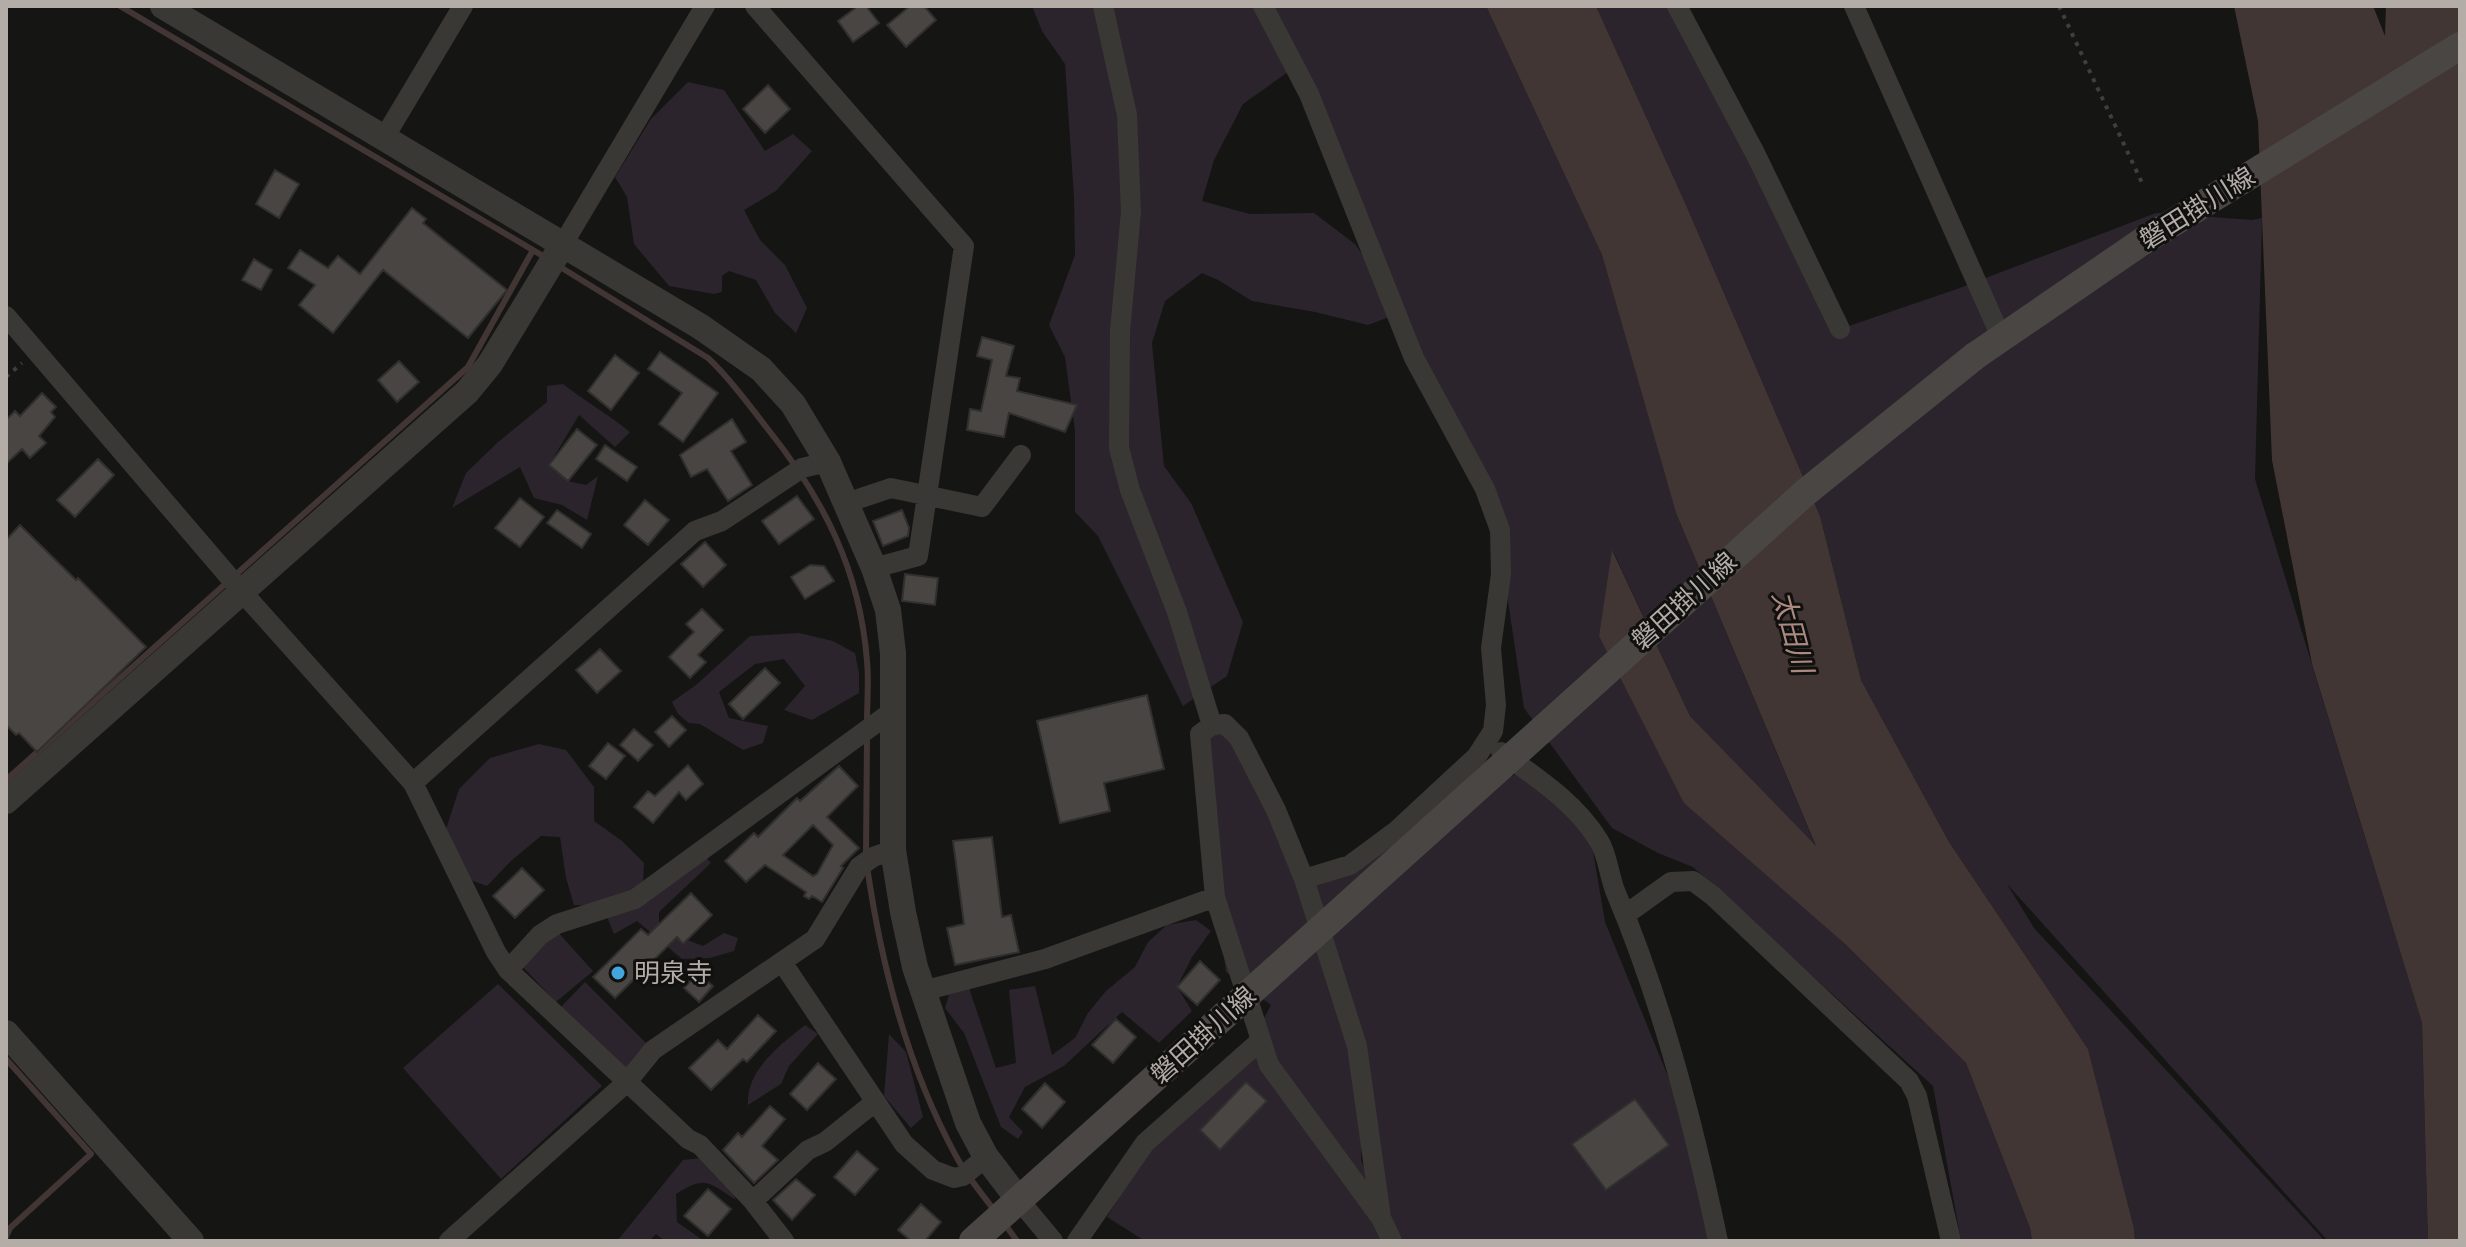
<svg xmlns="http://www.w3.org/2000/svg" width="2466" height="1247" viewBox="0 0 2466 1247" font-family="'Exo 2','Noto Sans JP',sans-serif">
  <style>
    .green { fill: #2b242c }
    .water { fill: #423634 }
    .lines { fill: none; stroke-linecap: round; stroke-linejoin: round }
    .stream { stroke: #423634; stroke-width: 6 }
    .building { fill: #484543; stroke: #31302e; stroke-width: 2; fill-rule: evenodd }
    .path { stroke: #413e3b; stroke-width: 4; stroke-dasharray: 4 6; stroke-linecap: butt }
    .minor { stroke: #3a3835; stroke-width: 20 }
    .tertiary { stroke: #3a3835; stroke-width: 26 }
    .secondary { stroke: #4a4643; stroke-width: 28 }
    .secondary-bridge { stroke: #4a4643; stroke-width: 28 }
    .poi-dot { fill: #44a5dd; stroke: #10100f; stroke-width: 3 }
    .labels { text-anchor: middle; stroke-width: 6; stroke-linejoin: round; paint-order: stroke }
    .street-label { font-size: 26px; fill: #b4aca7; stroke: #10100f }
    .poi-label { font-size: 26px; fill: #b4aca7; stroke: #10100f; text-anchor: start }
    .water-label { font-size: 28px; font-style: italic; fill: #ac8981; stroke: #10100f }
  </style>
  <rect width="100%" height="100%" fill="#151514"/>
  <path class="green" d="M 1032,6 L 1486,6 L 1602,255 L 1676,513 L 1817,849 L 1690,716 L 1613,551 L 1599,636 L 1844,943 L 1966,1063 L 2030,1228 L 2032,1241 L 1961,1241 L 1933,1086 L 1693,867 L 1658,853 L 1612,828 L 1524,708 L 1496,521 L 1288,72 L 1243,104 L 1214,160 L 1202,201 L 1250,214 L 1314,213 L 1355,244 L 1388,291 L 1397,314 L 1368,325 L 1315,312 L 1252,301 L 1218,280 L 1202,273 L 1165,301 L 1152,343 L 1164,466 L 1191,503 L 1243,622 L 1227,676 L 1183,706 L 1098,536 L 1075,512 L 1075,431 L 1065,357 L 1049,325 L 1075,255 L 1074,197 L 1065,64 L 1042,31 Z
    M 1596,6 L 1667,6 L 1840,329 L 1957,289 L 2156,213 L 2252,220 L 2262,218 L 2255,479 L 2422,1023 L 2428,1241 L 2328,1241 L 2007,884 L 2034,928 L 2325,1241 L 2135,1241 L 2134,1228 L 2088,1049 L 1949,842 L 1861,680 L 1820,516 L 1686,205 Z
    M 688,82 L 724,90 L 765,151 L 793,134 L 812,151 L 776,191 L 744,210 L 760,240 L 785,265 L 807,308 L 796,333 L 775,313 L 756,280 L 729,271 L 722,276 L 722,292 L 714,294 L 669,286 L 634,244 L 627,197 L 615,177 L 651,119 Z
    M 563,384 C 585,401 608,414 630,432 L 615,447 L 579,415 L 549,465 L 568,481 L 586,485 L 598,476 L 587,520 L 562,505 L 534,498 L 520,467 L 452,508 L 466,473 L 497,443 L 547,402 L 547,386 Z
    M 799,633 L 833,641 L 855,653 L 859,673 L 859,693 L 812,720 L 784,710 L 805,686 L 784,659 L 755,664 L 719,692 L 729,718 L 768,726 L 763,743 L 743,750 L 700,724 L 689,723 L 678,714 L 672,702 L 696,685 L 750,636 Z
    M 1225,724 L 1304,879 L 1526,769 L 1589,828 L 1605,922 L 1676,1096 L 1717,1241 L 1398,1241 L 1377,1191 L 1361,1086 L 1361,1160 L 1395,1241 L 1145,1241 L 1107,1217 L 1160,1131 L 1244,1055 L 1271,1005 L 1226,972 L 1210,845 L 1200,734 Z
    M 539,744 L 566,750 L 594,787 L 594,821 L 622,841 L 644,863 L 643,882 L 614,906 L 574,905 L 566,878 L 560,837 L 541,836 L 512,860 L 487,886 L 470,880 L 446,829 L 459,789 L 490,758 Z
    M 704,855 L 711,863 L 659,912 L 659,929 L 703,946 L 724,933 L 738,938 L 734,951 L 710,958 L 682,959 L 637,921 L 614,934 L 607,917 Z
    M 1196,920 L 1211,931 L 1192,957 L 1177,987 L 1192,1011 L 1159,1043 L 1122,1012 L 1064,1066 L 1025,1087 L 1009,1117 L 1023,1132 L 1018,1139 L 1001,1127 L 964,1033 L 945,1008 L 950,991 L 966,979 L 996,1068 L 1016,1063 L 1009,990 L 1035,986 L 1052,1055 L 1075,1038 L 1088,1013 L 1106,991 L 1135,967 L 1148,942 L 1167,925 Z
    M 555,929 L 593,971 L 556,1002 L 521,965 Z
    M 585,982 L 653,1050 L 624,1070 L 560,1008 Z
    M 498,984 L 602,1086 L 501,1179 L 403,1068 Z
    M 805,1025 L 818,1034 L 789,1066 L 781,1084 L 748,1105 C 746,1070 779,1046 805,1025 Z
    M 889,1034 L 906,1052 L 923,1117 L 911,1128 L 884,1096 Z
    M 701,1158 L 724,1172 L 736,1200 C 708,1182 706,1175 676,1194 L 677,1222 L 704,1241 L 665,1241 L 656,1234 L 649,1241 L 617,1241 L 683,1160 Z"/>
  <path class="water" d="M 1486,6 L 1596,6 L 1686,205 L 1820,516 L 1861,680 L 1949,842 L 2088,1049 L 2134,1228 L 2135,1241 L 2032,1241 L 2030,1228 L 1966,1063 L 1844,943 L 1684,803 L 1599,636 L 1612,550 L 1690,716 L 1816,846 L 1676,513 L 1602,255 Z
    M 2234,6 L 2373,6 L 2385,36 L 2386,6 L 2460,6 L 2460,1241 L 2428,1241 L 2422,1023 L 2312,664 L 2272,460 L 2258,121 Z"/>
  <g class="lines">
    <path class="stream" d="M 120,6 L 548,259
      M 557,265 L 708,358 C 730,378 748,404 767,428 C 823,498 860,570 867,661 C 869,681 867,702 867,722
      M 6,780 L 468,367 L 533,250
      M 866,854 L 867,738
      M 867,866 C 881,964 908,1068 956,1156 C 966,1175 981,1193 995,1211
      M 6,1059 L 91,1154 L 10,1228 L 6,1237
      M 1004,1223 L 1017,1241"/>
  </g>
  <path class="building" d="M 858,6 L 866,6 L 879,23 L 853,42 L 838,21 Z
    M 910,6 L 924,6 L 936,20 L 906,47 L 887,25 Z
    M 768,85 L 790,109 L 765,133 L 743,109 Z
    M 275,170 L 299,184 L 279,218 L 256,204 Z
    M 412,208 L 426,219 L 423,223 L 507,290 L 468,338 L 383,270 L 333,333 L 299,305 L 315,285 L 288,268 L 300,250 L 328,268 L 338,256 L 360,274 Z
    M 254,259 L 272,270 L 261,290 L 242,280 Z
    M 982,337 L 1014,346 L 1006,376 L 1020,378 L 1017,391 L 1077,405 L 1065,432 L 1009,413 L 1004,437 L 967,430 L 970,409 L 981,411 L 992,360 L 977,356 Z
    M 660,352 L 718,393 L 683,442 L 659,424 L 682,393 L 648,369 Z
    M 615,355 L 639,373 L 611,410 L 588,391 Z
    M 399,361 L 419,382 L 397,402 L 378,380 Z
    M 42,393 L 56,407 L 51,412 L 55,417 L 39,436 L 46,443 L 30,458 L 22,449 L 6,464 L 6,420 L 15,411 L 20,416 Z
    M 732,419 L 746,442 L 731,451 L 752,485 L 728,501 L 707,469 L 691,477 L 680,455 Z
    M 577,429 L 597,445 L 568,481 L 549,465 Z
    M 605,445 L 637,467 L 627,481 L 596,459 Z
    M 98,459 L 114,475 L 75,517 L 57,500 Z
    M 797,496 L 814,519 L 779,544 L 762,521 Z
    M 520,498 L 544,517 L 520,547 L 495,528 Z
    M 645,500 L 669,520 L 648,545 L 624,525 Z
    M 557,510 L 591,534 L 582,548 L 547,523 Z
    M 902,510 L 909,528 L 908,536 L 883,546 L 873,521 Z
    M 20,525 L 76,580 L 78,578 L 146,647 L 37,752 L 19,733 L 16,735 L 6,725 L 6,540 Z
    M 705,542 L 726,565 L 703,587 L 681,564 Z
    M 810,565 L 824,566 L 834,581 L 805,599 L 791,577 Z
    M 905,574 L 938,578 L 935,605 L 902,601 Z
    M 702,609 L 723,630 L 698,655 L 706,662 L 690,678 L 669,657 L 694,632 L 686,624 Z
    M 600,649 L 621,671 L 597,693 L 576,670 Z
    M 765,668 L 780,683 L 743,719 L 729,704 Z
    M 1147,695 L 1164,769 L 1104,783 L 1110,811 L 1060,823 L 1037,721 Z
    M 672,716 L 686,730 L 669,747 L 655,732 Z
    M 634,729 L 653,745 L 638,761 L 620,745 Z
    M 608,743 L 625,756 L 606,779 L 589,766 Z
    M 688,765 L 703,784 L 686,800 L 679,792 L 653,823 L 634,807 L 648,791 L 655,796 Z
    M 839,766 L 858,786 L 827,817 L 859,848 L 841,866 L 843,868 L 822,902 L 812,896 L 809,899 L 804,896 L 806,892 L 765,865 L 746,882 L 725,861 L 754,833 L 758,837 L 797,798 L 800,801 ZM 813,825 L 833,845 L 817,874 L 813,876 L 783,855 Z
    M 992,837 L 1002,917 L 1011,915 L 1019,952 L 955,965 L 947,928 L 964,924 L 953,841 Z
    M 522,868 L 544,890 L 515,918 L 493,896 Z
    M 691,893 L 712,915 L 683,944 L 677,937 L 615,998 L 593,977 L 641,929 L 648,935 Z
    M 1200,961 L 1220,980 L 1197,1005 L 1177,987 Z
    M 697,973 L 713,986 L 699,1002 L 684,988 Z
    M 758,1015 L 776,1031 L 747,1062 L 743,1059 L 711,1090 L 689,1068 L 718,1040 L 727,1049 Z
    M 1116,1019 L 1136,1037 L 1113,1063 L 1092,1045 Z
    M 818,1063 L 836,1079 L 807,1110 L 790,1094 Z
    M 1246,1082 L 1267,1101 L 1220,1150 L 1200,1130 Z
    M 1045,1083 L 1065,1102 L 1042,1128 L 1022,1109 Z
    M 1635,1099 L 1669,1145 L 1606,1190 L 1572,1144 Z
    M 770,1106 L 785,1119 L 762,1146 L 778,1160 L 754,1183 L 723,1150 L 738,1133 L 742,1137 Z
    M 857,1151 L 878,1169 L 855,1195 L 834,1177 Z
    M 796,1179 L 815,1195 L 792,1220 L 773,1200 Z
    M 708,1189 L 731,1209 L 708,1236 L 684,1216 Z
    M 921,1204 L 941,1222 L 925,1241 L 911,1241 L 898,1230 Z"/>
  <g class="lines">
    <path class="path" d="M 2059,6 L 2144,187
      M 6,377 L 22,363"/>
    <path class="minor" d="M 755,6 L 964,246 L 918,556 L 874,568
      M 1103,6 L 1127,115 L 1131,212 L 1120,331 L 1119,448 L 1130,490 L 1177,612 L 1212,725
      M 1263,6 L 1309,94 L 1414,358 L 1485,489 L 1500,530 L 1501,574 L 1491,648 L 1496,705 L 1493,731 L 1477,756 L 1396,831 L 1350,865 L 1304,879
      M 1677,6 L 1756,155 L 1840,329
      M 1854,6 L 2001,337
      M 384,138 L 463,6
      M 563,244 L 705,6
      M 6,316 L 243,593 L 413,783 L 496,952 L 508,970 L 688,1139 L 700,1145 L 753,1201 L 784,1241
      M 846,503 L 891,488 L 982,507 L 1021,455
      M 1501,752 C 1537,778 1575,802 1599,841 C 1608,855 1609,877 1616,893 C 1663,1005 1693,1122 1718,1241
      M 413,783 L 695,531 L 722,521 L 802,468 L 828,462
      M 1625,915 L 1671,882 L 1693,881 L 1713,896 L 1909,1081 L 1917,1096 L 1951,1241
      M 782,962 L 904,1144 L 933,1170 L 954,1178 L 963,1176 L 986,1157
      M 508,970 L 540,935 L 557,924 L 635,899 L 894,710
      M 923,991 L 1045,959 L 1215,897
      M 1019,1200 L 1053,1241
      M 753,1201 L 808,1150 L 825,1142 L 875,1102
      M 1381,1218 L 1357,1046 L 1304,879 L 1276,810 L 1239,738 L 1225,724 L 1212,725 L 1200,734 L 1215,897 L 1269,1065 L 1381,1218 L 1392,1241
      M 449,1241 L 627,1082 L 653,1050 L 815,939 L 859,867 L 873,857 L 893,850
      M 1077,1241 L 1145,1143 L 1260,1041"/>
    <path class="tertiary" d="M 163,6 L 701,327 L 761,369 L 793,404 L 828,462 L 874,568 L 888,610 L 893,653 L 893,850 L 903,912 L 915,967 L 968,1123 L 986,1157 L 1019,1200
      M 6,801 L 467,392 L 490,364 L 563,244
      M 6,1033 L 191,1241"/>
    <path class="secondary" d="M 1975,356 L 2140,243 L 2460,46
      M 973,1241 L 1225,1015"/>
    <path class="secondary-bridge" d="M 1225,1015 L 1806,492 L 1975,356"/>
  </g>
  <circle class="poi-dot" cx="618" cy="973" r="8"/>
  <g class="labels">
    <g class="street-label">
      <text transform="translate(2197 208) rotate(-32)" y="9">磐田掛川線</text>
      <text transform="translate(1684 601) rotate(-42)" y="9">磐田掛川線</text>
      <text transform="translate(1203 1035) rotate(-42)" y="9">磐田掛川線</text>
    </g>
    <g class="poi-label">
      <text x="634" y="982">明泉寺</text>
    </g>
    <g class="water-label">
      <text transform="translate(1793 632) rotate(75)" y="10">太田川</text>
    </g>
  </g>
  <rect width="2466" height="1247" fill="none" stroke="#b4aca7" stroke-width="16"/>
</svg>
